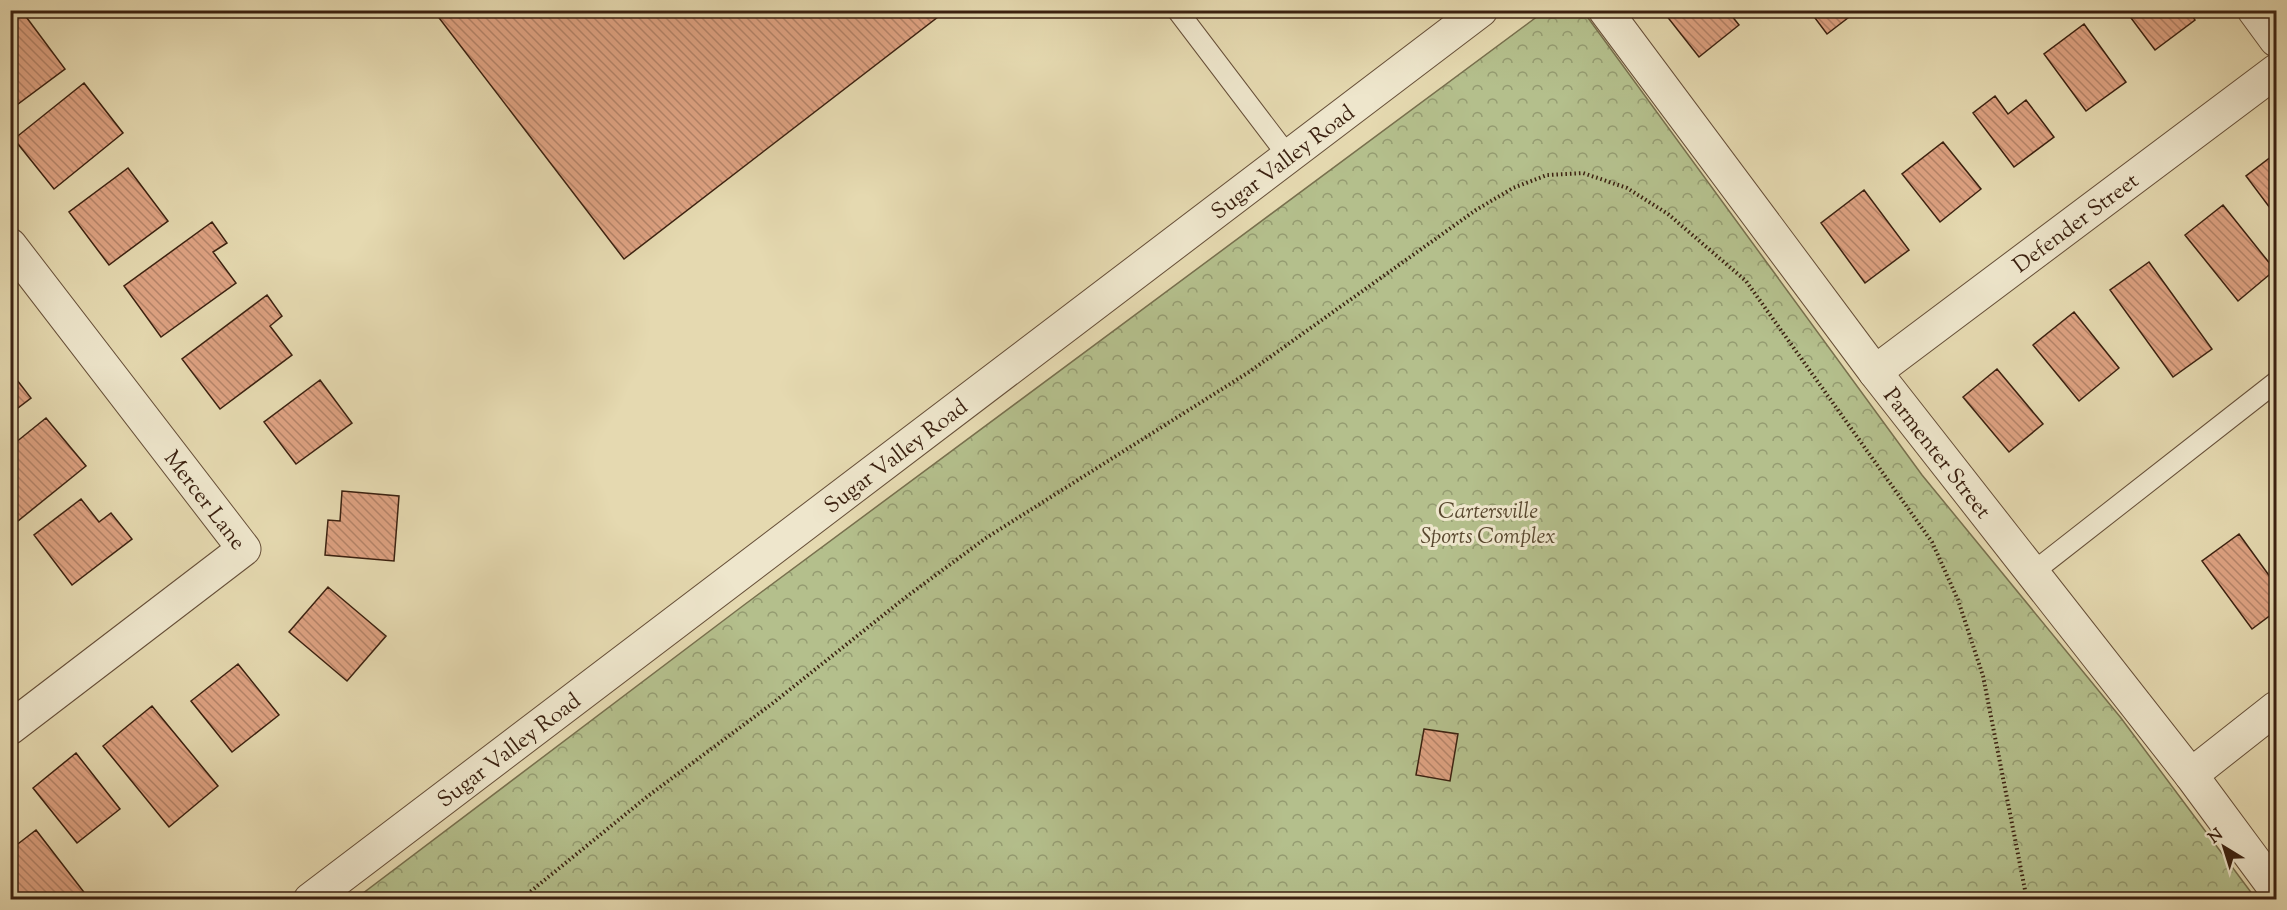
<svg xmlns="http://www.w3.org/2000/svg" width="2287" height="910" viewBox="0 0 2287 910" font-family="'Sorts Mill Goudy',serif">
  <style>
    .forest { fill: url(#forest-crowns); stroke: #78704e; stroke-width: 1.5 }
    .building { fill: url(#building-back-hatch); stroke: #3b2110; stroke-width: 1.5 }
    .lines { fill: none; stroke-linecap: round; stroke-linejoin: round }
    .service-casing { stroke: #664f38; stroke-width: 22 }
    .minor-casing { stroke: #664f38; stroke-width: 35 }
    .tertiary-casing { stroke: #664f38; stroke-width: 35 }
    .path { stroke: #3b2110; stroke-width: 4; stroke-dasharray: 1.5 3; stroke-linecap: butt }
    .service { stroke: #eee6cc; stroke-width: 20 }
    .minor { stroke: #eee6cc; stroke-width: 33 }
    .tertiary { stroke: #eee6cc; stroke-width: 33 }
    .labels { text-anchor: middle; stroke-width: 6; stroke-linejoin: round; paint-order: stroke }
    .street-label { font-size: 22px; fill: #3b2110; stroke: #eee6cc }
    .park-label { font-size: 22px; font-style: italic; fill: #59482f; stroke: #eee6cc }
  </style>
  <defs>
    <pattern id="forest-crowns" width="20" height="18" patternUnits="userSpaceOnUse" patternTransform="scale(1.5)"><rect width="20" height="18" fill="#b4bf8c"/><path d="M2 6a3 3 0 1 1 6 0M12 15a3 3 0 1 1 6 0" fill="none" stroke="#949b71"/></pattern>
    <pattern id="building-back-hatch" width="6" height="6" patternUnits="userSpaceOnUse" patternTransform="scale(1.5)"><rect width="6" height="6" fill="#dea282"/><path d="M-1 5l2 2M0 0l6 6M5-1l2 2" fill="none" stroke="#b58469"/></pattern>
  </defs>
  <rect width="100%" height="100%" fill="#e5d9b0"/>
  <filter id="stains"><feTurbulence type="fractalNoise" baseFrequency=".00333" numOctaves="4"/><feColorMatrix values="0 0 0 0 .2 0 0 0 0 .09 0 0 0 0 .02 0 0 0 .5 -.17"/></filter>
  <radialGradient id="worn" r=".72"><stop offset=".6" stop-color="#630" stop-opacity="0"/><stop offset="1" stop-color="#630" stop-opacity=".3"/></radialGradient>
  <path class="forest" d="M 1546,10 L 1583,11 L 1922,475 L 2121,718 L 2256,899 L 354,900 L 744,605 Z"/>
  <path class="building" d="M 433,10 L 947,10 L 624,259 Z
    M 1662,10 L 1727,10 L 1739,25 L 1699,57 Z
    M 1809,10 L 1856,10 L 1857,11 L 1827,34 Z
    M 2125,10 L 2189,10 L 2195,20 L 2155,50 Z
    M 24,14 L 65,69 L 10,110 L 10,24 Z
    M 2084,24 L 2126,82 L 2086,111 L 2044,54 Z
    M 84,83 L 123,133 L 54,189 L 14,139 Z
    M 1995,96 L 2008,114 L 2026,100 L 2054,137 L 2014,167 L 1973,113 Z
    M 1943,142 L 1981,189 L 1940,222 L 1902,174 Z
    M 2276,153 L 2276,216 L 2246,176 Z
    M 128,168 L 168,221 L 109,265 L 69,212 Z
    M 1864,190 L 1909,250 L 1865,283 L 1821,223 Z
    M 2223,205 L 2275,270 L 2238,301 L 2185,235 Z
    M 212,222 L 227,243 L 213,252 L 236,283 L 161,337 L 124,286 Z
    M 2149,262 L 2212,349 L 2173,377 L 2110,290 Z
    M 267,295 L 282,316 L 270,326 L 292,355 L 220,409 L 182,359 Z
    M 2074,312 L 2119,368 L 2079,401 L 2033,345 Z
    M 1997,369 L 2043,424 L 2009,452 L 1963,397 Z
    M 10,371 L 31,398 L 10,414 Z
    M 320,380 L 352,423 L 296,464 L 264,422 Z
    M 46,418 L 86,466 L 13,525 L 10,522 L 10,447 Z
    M 342,491 L 399,496 L 394,561 L 325,555 L 328,520 L 340,521 Z
    M 81,499 L 99,522 L 111,513 L 132,539 L 72,585 L 34,535 Z
    M 2239,534 L 2276,585 L 2276,611 L 2252,629 L 2202,561 Z
    M 328,587 L 386,636 L 347,681 L 289,632 Z
    M 238,664 L 279,715 L 232,752 L 191,701 Z
    M 152,706 L 218,786 L 169,827 L 103,746 Z
    M 1424,729 L 1458,734 L 1450,781 L 1416,775 Z
    M 76,753 L 120,809 L 77,843 L 33,788 Z
    M 36,830 L 90,900 L 10,900 L 10,850 Z"/>
  <g class="lines">
    <defs>
      <path id="service" d="M 1177,10 L 1288,156
        M 2032,573 L 2276,382"/>
      <g id="minor">
        <path id="s1" d="M 1605,10 L 1875,372 L 2191,775 L 2276,890"/>
        <path d="M 2254,10 L 2276,40"/>
        <path id="s2" d="M 10,245 L 244,549 L 10,728"/>
        <path id="s3" d="M 1875,372 L 2276,71"/>
        <path d="M 2191,775 L 2276,708"/>
      </g>
      <g id="tertiary">
        <path id="s4" d="M 310,900 L 1481,10"/>
      </g>
    </defs>
    <use href="#service" class="service-casing"/>
    <use href="#minor" class="minor-casing"/>
    <use href="#tertiary" class="tertiary-casing"/>
    <path class="path" d="M 520,900 L 648,796 L 773,703 L 906,597 L 986,538 L 1249,372 L 1476,210 L 1513,188 L 1547,175 L 1583,173 L 1627,188 L 1668,214 L 1746,281 L 1932,542 L 1958,600 L 1983,676 L 2027,900"/>
    <use href="#service" class="service"/>
    <use href="#minor" class="minor"/>
    <use href="#tertiary" class="tertiary"/>
  </g>
  <g class="labels">
    <g class="street-label">
      <text dy="8" stroke="none"><textPath href="#s4" startOffset="1221">Sugar Valley Road</textPath></text>
      <text dy="8" stroke="none"><textPath href="#s3" startOffset="250">Defender Street</textPath></text>
      <text dy="8" stroke="none"><textPath href="#s1" startOffset="554">Parmenter Street</textPath></text>
      <text dy="8" stroke="none"><textPath href="#s4" startOffset="735">Sugar Valley Road</textPath></text>
      <text dy="8" stroke="none"><textPath href="#s2" startOffset="321">Mercer Lane</textPath></text>
      <text dy="8" stroke="none"><textPath href="#s4" startOffset="249">Sugar Valley Road</textPath></text>
    </g>
    <g class="park-label">
      <text x="1488" y="518">Cartersville<tspan x="1488" dy="25">Sports Complex</tspan></text>
    </g>
  </g>
  <rect width="2287" height="910" fill="none" stroke="#e5d9b0" stroke-width="36"/>
  <rect x="12" y="12" width="2263" height="886" fill="none" stroke="#3b2110" stroke-width="3"/>
  <rect x="18" y="18" width="2251" height="874" fill="none" stroke="#3b2110" stroke-width="1.5"/>
  <g transform="translate(2224 847) rotate(322)" stroke="#eee6cc" stroke-width="4.5" paint-order="stroke">
  <path d="M0-4.5L10 22L0 15L-10 22Z" fill="#3b2110"/>
  <text y="-9" font-size="16" font-weight="bold" text-anchor="middle" fill="#3b2110">N</text>
  </g>
  <rect width="100%" height="100%" filter="url(#stains)"/>
  <rect width="100%" height="100%" fill="url(#worn)"/>
</svg>
